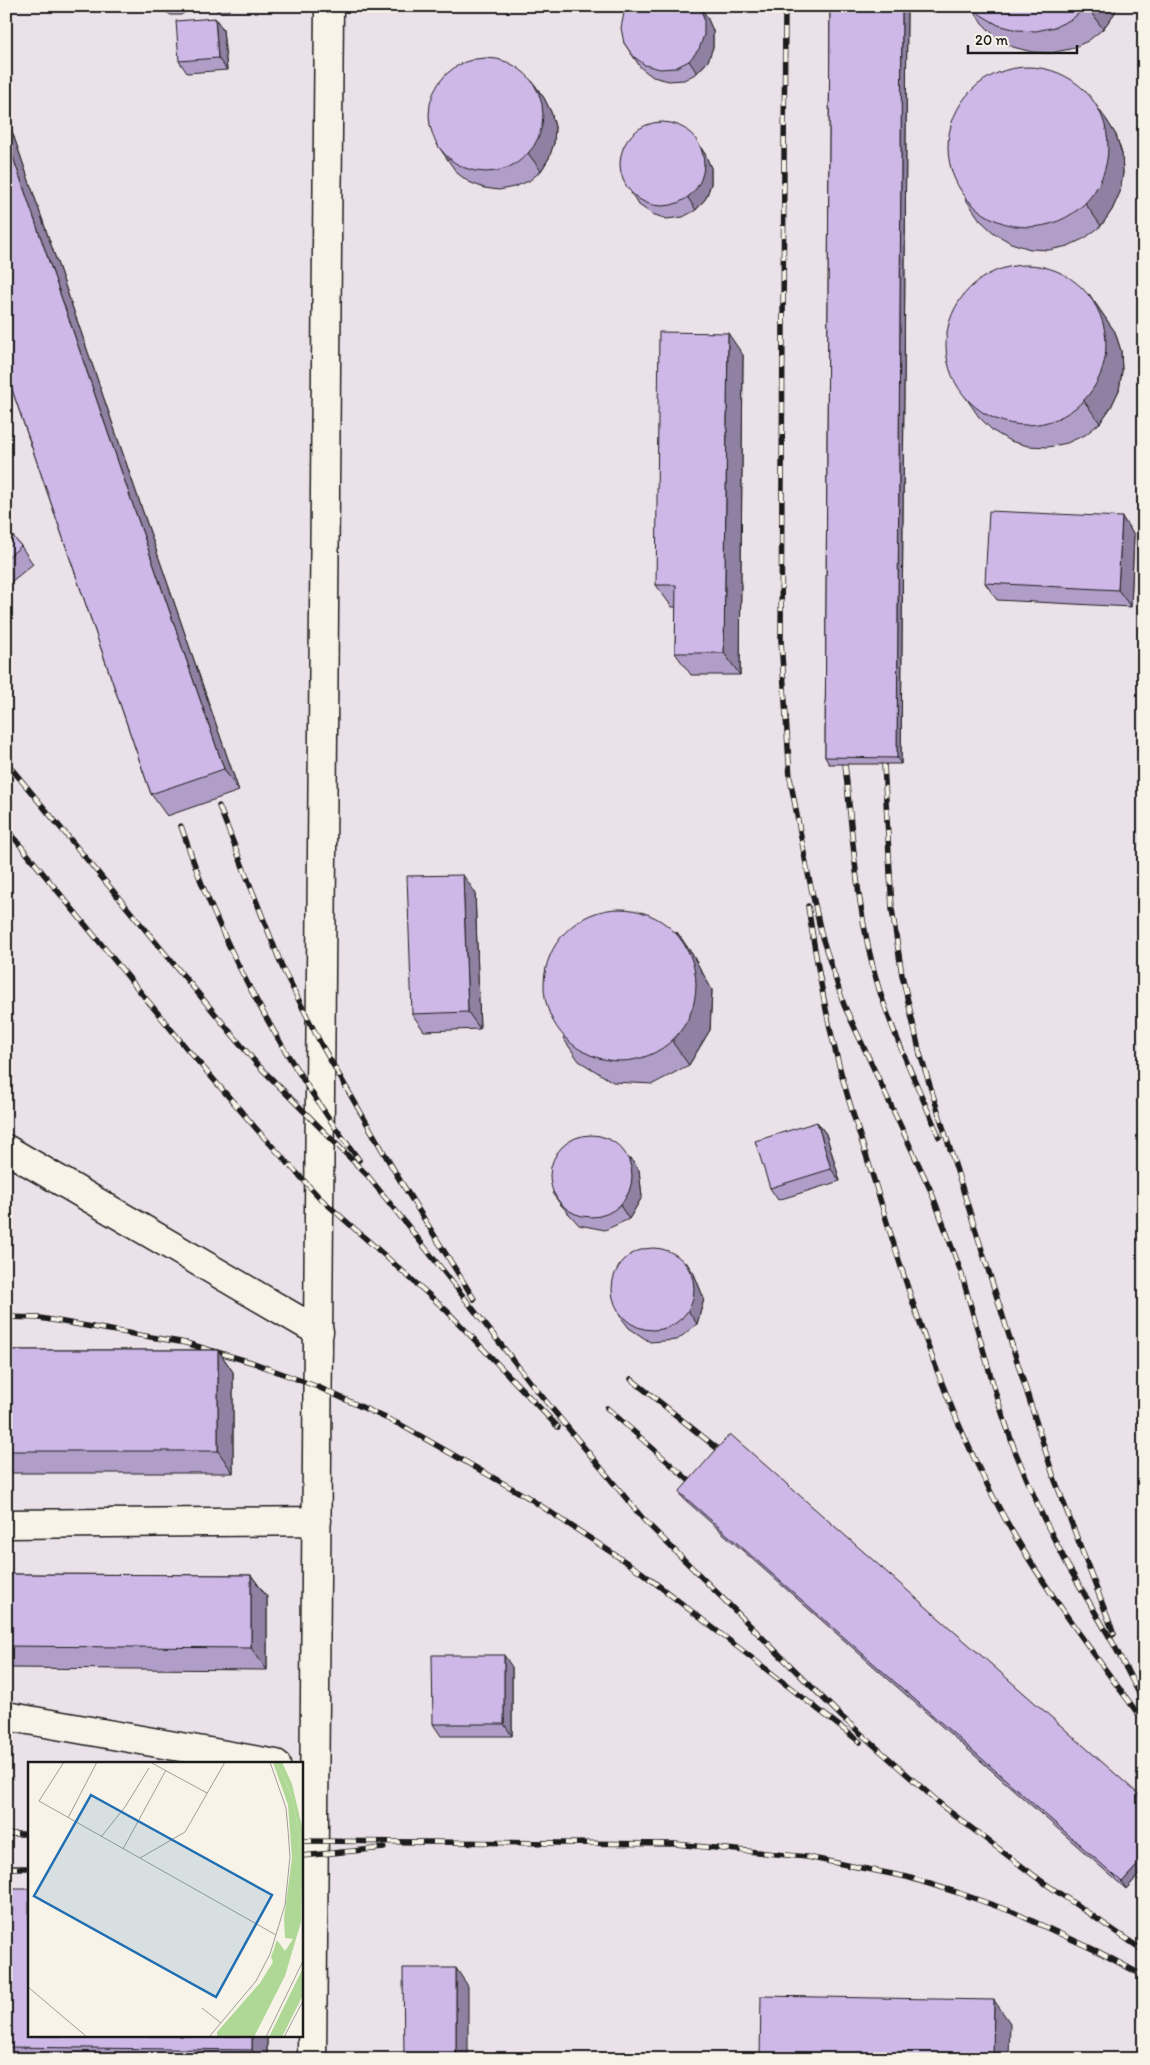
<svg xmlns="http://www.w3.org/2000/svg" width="1150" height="2065" viewBox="0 0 1150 2065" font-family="Itim,sans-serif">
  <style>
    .built { fill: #ebe1e8; fill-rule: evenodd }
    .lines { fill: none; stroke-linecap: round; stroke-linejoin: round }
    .minor-casing { stroke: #1c1c1c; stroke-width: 31 }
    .minor { stroke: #f7f3e8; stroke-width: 28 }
    .rail-casing { stroke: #1c1c1c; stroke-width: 5.5 }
    .rail { stroke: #f7f3e8; stroke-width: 4; stroke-dasharray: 11; stroke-linecap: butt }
    .wall { fill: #b19ec8; stroke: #1c1c1c }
    .shaded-wall { fill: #9081a2; stroke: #1c1c1c }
    .building { fill: #ceb8e8; stroke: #1c1c1c }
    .inset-road { fill: none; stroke: #9f9d96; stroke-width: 1 }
    .view { fill: #1f6fb2; fill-opacity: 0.15; stroke: #1f6fb2; stroke-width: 2.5 }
    .inset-edge { fill: none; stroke: #1c1c1c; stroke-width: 2.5 }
  </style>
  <rect width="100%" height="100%" fill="#f7f3e8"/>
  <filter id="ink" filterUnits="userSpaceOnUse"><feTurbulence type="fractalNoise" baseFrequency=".02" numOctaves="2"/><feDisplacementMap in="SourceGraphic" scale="10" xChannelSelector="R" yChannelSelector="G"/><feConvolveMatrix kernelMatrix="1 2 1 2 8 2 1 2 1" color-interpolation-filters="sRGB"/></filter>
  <g filter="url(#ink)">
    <path class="built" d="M 6,6 L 1144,6 L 1144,2059 L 6,2059 ZM 29,1764 L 301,1764 L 301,2036 L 29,2036 Z"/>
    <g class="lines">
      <defs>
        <path id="minor" d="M 6,1149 L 319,1332
          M 6,1524 L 317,1521
          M 6,1716 L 276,1764
          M 312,2059 L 329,6"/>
      </defs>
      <use href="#minor" class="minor-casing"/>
      <use href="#minor" class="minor"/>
      <defs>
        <path id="rail" d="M 785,6 L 781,640 L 790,778 L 807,869 L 822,937 L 844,1005 L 931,1191 L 961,1272 L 997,1398 L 1015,1451 L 1043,1517 L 1068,1566 L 1113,1643 L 1144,1703
          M 6,762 L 256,1063 L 367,1175 L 408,1226 L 535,1388 L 644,1520 L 842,1717 L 945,1808
          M 845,764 C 853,839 857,916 879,989 C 895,1040 919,1088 939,1137
          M 884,764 L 892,909 L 902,975 L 920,1054 L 1053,1475 L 1114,1634
          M 219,806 L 283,969 L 321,1044 L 398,1177 L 474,1299
          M 181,826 C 191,854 200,882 212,908 C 250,997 301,1083 359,1160
          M 6,828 L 188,1050 L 260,1133 L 320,1198 L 446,1310 L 558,1427
          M 808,906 C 816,959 825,1013 839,1065 C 851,1112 868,1159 882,1206 C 917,1321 955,1434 1016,1538 C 1054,1602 1100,1662 1144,1722
          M 6,1317 L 40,1318 L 186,1343 L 254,1363 L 318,1387 L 401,1425 L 529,1498 L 641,1572 L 860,1742
          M 631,1379 L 723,1453
          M 607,1408 L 694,1485
          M 941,1805 L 1040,1880 L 1144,1951
          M 6,1834 L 29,1834
          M 301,1841 L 675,1844 L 807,1857 L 907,1877 L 959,1893 L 1013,1912 L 1097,1951 L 1144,1976
          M 301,1856 L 384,1848
          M 6,1868 L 29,1868
          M 1137,1876 L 1144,1882"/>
      </defs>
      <use href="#rail" class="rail-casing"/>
      <use href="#rail" class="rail"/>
    </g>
    <path class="wall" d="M 160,6 L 190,6 L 188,10 L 181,15 L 171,15 L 163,10 Z
      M 210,6 L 234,6 L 228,11 L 218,11 Z
      M 627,6 L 700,6 L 707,17 L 713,31 L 713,47 L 708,61 L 697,73 L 684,80 L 669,81 L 653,77 L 641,68 L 624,43 Z
      M 830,6 L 907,6 L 901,764 L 829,764 L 825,757 Z
      M 971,6 L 1118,6 L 1114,14 L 1103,29 L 1088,41 L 1070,49 L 1051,53 L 1032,52 L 1013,47 L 996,37 L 982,23 Z
      M 215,18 L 223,30 L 227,70 L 187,73 L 179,61 Z
      M 532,81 L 544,98 L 551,112 L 555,127 L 554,143 L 549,158 L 541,171 L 529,181 L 514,187 L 499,190 L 484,188 L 469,182 L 457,173 L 436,143 Z
      M 6,114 L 239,791 L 167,816 L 151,794 L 6,372 Z
      M 1106,119 L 1116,135 L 1122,154 L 1123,173 L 1120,192 L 1112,210 L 1101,226 L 1085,238 L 1068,246 L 1049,250 L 1030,249 L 1011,243 L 994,233 L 980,220 L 965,198 Z
      M 697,142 L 705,154 L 711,168 L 711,184 L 706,198 L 696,210 L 683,217 L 667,219 L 652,214 L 639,205 L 631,193 Z
      M 1089,294 L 1115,332 L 1121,351 L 1122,371 L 1119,390 L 1111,407 L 1100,423 L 1085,435 L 1067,443 L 1048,447 L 1028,446 L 1010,441 L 993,431 L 979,417 L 964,395 Z
      M 743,355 L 740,675 L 691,675 L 675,653 L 676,607 L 672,607 L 656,585 Z
      M 1122,517 L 1134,535 L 1131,607 L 997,600 L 985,583 Z
      M 6,528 L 21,546 L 33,564 L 6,586 Z
      M 475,892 L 480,1029 L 424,1031 L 412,1014 Z
      M 677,932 L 692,954 L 712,990 L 710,1030 L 689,1065 L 653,1084 L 613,1082 L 579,1061 L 563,1038 Z
      M 817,1122 L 826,1134 L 840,1181 L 778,1200 L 770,1188 Z
      M 639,1170 L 642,1197 L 629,1219 L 605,1230 L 579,1225 L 561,1205 L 552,1193 Z
      M 686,1262 L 694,1274 L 704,1299 L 697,1324 L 677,1340 L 650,1342 L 629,1328 L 620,1316 Z
      M 6,1350 L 218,1350 L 233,1372 L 233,1473 L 6,1473 Z
      M 679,1492 L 1144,1799 L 1144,1869 L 1126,1889 L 683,1498 Z
      M 6,1574 L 251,1575 L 267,1597 L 267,1670 L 6,1668 Z
      M 512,1667 L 512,1736 L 441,1736 L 433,1724 Z
      M 6,1889 L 29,2036 L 267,2036 L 267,2059 L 6,2059 Z"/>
    <path class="shaded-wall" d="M 186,6 L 190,6 L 188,10 Z
      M 700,6 L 707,17 L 713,31 L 713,47 L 708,61 L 697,73 L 689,61 Z
      M 902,6 L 907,6 L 901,764 L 897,758 Z
      M 1088,6 L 1118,6 L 1114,14 L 1103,29 L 1087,7 Z
      M 215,18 L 223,30 L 227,70 L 218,58 Z
      M 532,81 L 544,98 L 551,112 L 555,127 L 554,143 L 549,158 L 541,171 L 528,153 Z
      M 1090,97 L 1106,119 L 1116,135 L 1122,154 L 1123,173 L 1120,192 L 1112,210 L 1101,226 L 1085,203 Z
      M 6,114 L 239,791 L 224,769 L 6,137 Z
      M 697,142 L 705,154 L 711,168 L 711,184 L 706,198 L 696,210 L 688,198 Z
      M 1089,294 L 1115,332 L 1121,351 L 1122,371 L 1119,390 L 1111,407 L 1100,423 L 1084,401 Z
      M 728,333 L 743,355 L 740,675 L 724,653 Z
      M 1122,517 L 1134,535 L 1131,607 L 1118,590 Z
      M 463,875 L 475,892 L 480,1029 L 468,1012 Z
      M 677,932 L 692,954 L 712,990 L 710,1030 L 689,1065 L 673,1043 Z
      M 817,1122 L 826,1134 L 840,1181 L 831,1169 Z
      M 630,1158 L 639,1170 L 642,1197 L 629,1219 L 621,1207 Z
      M 686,1262 L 694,1274 L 704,1299 L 697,1324 L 689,1312 Z
      M 218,1350 L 233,1372 L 233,1473 L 218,1451 Z
      M 251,1575 L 267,1597 L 267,1670 L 251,1648 Z
      M 504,1655 L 512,1667 L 512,1736 L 504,1724 Z
      M 1144,1858 L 1144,1869 L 1126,1889 L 1122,1882 Z
      M 456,1968 L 468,1986 L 468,2059 L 456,2059 Z
      M 994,2000 L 1010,2023 L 1009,2059 L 993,2059 Z
      M 252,2036 L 267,2036 L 267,2059 L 258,2059 L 252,2050 Z"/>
    <path class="building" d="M 162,6 L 180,6 L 176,9 L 167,9 Z
      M 627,6 L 700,6 L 704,19 L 704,35 L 699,49 L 689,61 L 675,68 L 660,69 L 645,65 L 633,56 L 624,43 L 621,28 L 624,13 Z
      M 830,6 L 902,6 L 897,758 L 825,757 Z
      M 972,6 L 1088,6 L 1072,19 L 1055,27 L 1036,31 L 1017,30 L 998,25 L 981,15 Z
      M 215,18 L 218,58 L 179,61 L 176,21 Z
      M429 115a57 57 0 1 1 114 0a57 57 0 1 1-114 0Z
      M948 147a80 80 0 1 1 160 0a80 80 0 1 1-160 0Z
      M620 164a42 42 0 1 1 84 0a42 42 0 1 1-84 0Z
      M 6,137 L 224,769 L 151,794 L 6,372 Z
      M946 345a80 80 0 1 1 160 0a80 80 0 1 1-160 0Z
      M 659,332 L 728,333 L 724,653 L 675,653 L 676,585 L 656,585 Z
      M 989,511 L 1122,517 L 1118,590 L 985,583 Z
      M 6,528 L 21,546 L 6,559 Z
      M 463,875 L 468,1012 L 412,1014 L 407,876 Z
      M544 985a76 76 0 1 1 152 0a76 76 0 1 1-152 0Z
      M 817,1122 L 831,1169 L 770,1188 L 755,1141 Z
      M550 1176a41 41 0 1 1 82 0a41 41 0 1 1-82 0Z
      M612 1289a41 41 0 1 1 82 0a41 41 0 1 1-82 0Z
      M 6,1350 L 218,1350 L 218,1451 L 6,1451 Z
      M 730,1434 L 1144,1799 L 1144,1858 L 1122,1882 L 679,1492 Z
      M 6,1574 L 251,1575 L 251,1648 L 6,1646 Z
      M 432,1655 L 504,1655 L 504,1724 L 433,1724 Z
      M 6,1889 L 29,1889 L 29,2036 L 252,2036 L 252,2050 L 6,2047 Z
      M 403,1968 L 456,1968 L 456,2059 L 404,2059 Z
      M 761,1996 L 994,2000 L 993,2059 L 760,2059 Z"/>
  </g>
  <g transform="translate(28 1762)">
    <rect width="275" height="275" fill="#f7f3e8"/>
    <path d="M 248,0 L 254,0 L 264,22 L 275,69 L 273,160 L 257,214 L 226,275 L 189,275 L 189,270 L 232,221 L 245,200 L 243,195 L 249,178 L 257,189 L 265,177 L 257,176 L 256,156 L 264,96 L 269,95 L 272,75 L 263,32 ZM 275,206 L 275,233 L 254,275 L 241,275 Z" fill="#afd896"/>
    <path d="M 245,0 L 248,0 L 263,32 L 272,75 L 269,95 L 264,96 L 260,43 ZM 213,250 L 218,257 L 209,275 L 194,275 L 195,269 Z" fill="#afd896"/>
    <path class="inset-road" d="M 36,0 L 11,39 L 248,173M 122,0 L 179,31M 40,56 L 69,0M 73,75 L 97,45 L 121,6M 95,87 L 138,8M 112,96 L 157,70 L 197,0M 0,225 L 59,275M 174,246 L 193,261M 181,275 L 228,219 L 242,192 L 257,143 L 262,95 L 260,68 L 258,46 L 242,0M 238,275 L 275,199M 256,275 L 275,239"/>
    <path class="view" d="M 63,33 L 244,133 L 188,235 L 6,134 Z"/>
    <rect width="275" height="275" class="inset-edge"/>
  </g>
  <rect width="1150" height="2065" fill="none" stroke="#f7f3e8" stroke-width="25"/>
  <rect x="12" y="12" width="1125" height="2040" fill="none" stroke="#1c1c1c" stroke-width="2" filter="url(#ink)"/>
  <path d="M968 45v8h109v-8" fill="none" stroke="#1c1c1c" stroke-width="2.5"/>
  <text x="975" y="45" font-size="15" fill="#1c1c1c" stroke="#f7f3e8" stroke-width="4" paint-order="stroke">20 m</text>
</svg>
